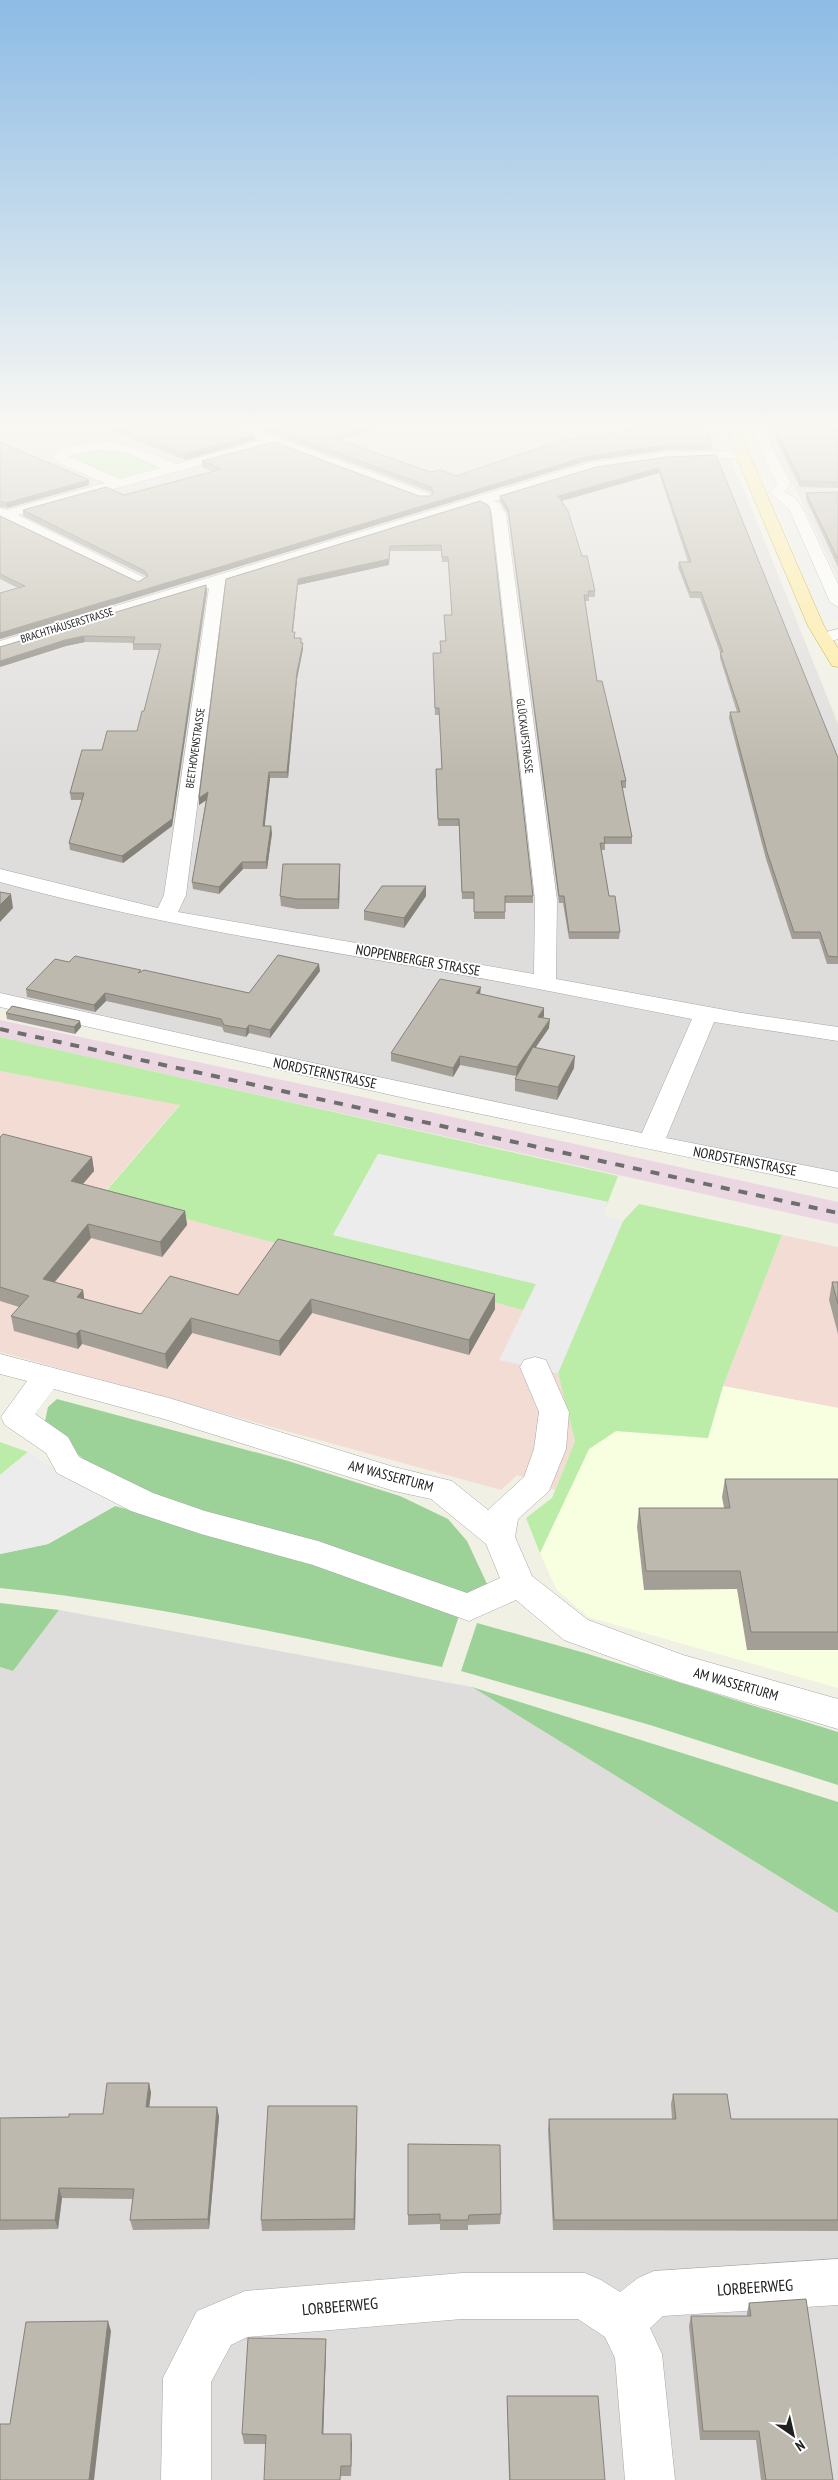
<svg xmlns="http://www.w3.org/2000/svg" width="838" height="2480" viewBox="0 0 838 2480" font-family="'PT Sans Narrow',sans-serif">
  <style>
    .residential { fill: #dedddc }
    .commercial { fill: #f2dcd4 }
    .industrial { fill: #ead7e2 }
    .education { fill: #f8ffe0 }
    .grass { fill: #bbeda9 }
    .forest { fill: #9cd298 }
    .parking { fill: #ececec }
    .lines { fill: none; stroke-linecap: round; stroke-linejoin: round }
    .minor-casing { stroke: #a7a7a7; stroke-width: 1 }
    .major-casing { stroke: #9b8b00; stroke-width: 1 }
    .minor { fill: #fff; fill-rule: evenodd }
    .major { fill: #ffeb9c; fill-rule: evenodd }
    .rail { stroke: #6e6e6e; stroke-width: 4; stroke-dasharray: 9 9; stroke-linecap: butt }
    .wall { fill: #a39f96 }
    .shaded-wall { fill: #85827a }
    .building { fill: #beb9ae; stroke: #85827a }
    .labels { text-anchor: middle; stroke-width: 4; stroke-linejoin: round; paint-order: stroke }
    .far-street-label { font-size: 11px; fill: #202020; stroke: #fff }
    .street-label { font-size: 14px; fill: #202020; stroke: #fff }
    .near-street-label { font-size: 16px; fill: #202020; stroke: #fff }
  </style>
  <rect width="100%" height="100%" fill="#f1f0e5"/>
  <path class="residential" d="M 0,427 L 713,427 L 745,492 L 838,724 L 838,1175 L 500,1105 L 0,993 Z
    M 762,427 L 838,427 L 838,579 L 799,496 Z
    M 59,1610 L 472,1687 L 838,1913 L 838,2480 L 0,2480 L 0,1667 L 13,1671 Z"/>
  <path class="commercial" d="M 0,1071 L 180,1104 L 102,1195 L 523,1310 L 536,1284 L 333,1235 L 608,1202 L 603,1216 L 623,1221 L 558,1373 L 575,1440 L 555,1490 L 517,1475 L 501,1490 L 0,1352 Z
    M 782,1235 L 838,1247 L 838,1408 L 723,1386 Z"/>
  <path class="industrial" d="M 0,1020 L 353,1095 L 838,1202 L 838,1224 L 0,1037 Z"/>
  <path class="education" d="M 723,1386 L 838,1408 L 838,1688 L 588,1617 L 556,1589 L 540,1553 L 589,1449 L 616,1431 L 708,1438 Z"/>
  <path class="grass" d="M 95,447 L 118,449 L 156,465 L 156,468 L 122,477 L 111,477 L 68,457 L 71,453 Z
    M 0,1037 L 85,1056 L 618,1176 L 608,1202 L 378,1154 L 333,1235 L 536,1284 L 523,1310 L 102,1196 L 180,1105 L 0,1071 Z
    M 639,1204 L 782,1235 L 723,1386 L 708,1438 L 616,1431 L 589,1449 L 540,1553 L 526,1518 L 552,1498 L 575,1441 L 558,1373 L 623,1221 Z
    M 0,1442 L 28,1452 L 0,1475 Z"/>
  <path class="forest" d="M 57,1399 L 288,1461 L 400,1496 L 448,1519 L 467,1541 L 488,1586 L 467,1594 L 149,1495 L 100,1472 L 71,1449 L 45,1421 L 48,1407 Z
    M 115,1506 L 339,1568 L 460,1613 L 442,1667 C 296,1637 149,1603 0,1588 L 0,1554 L 48,1544 Z
    M 0,1603 L 59,1610 L 13,1671 L 0,1667 Z
    M 477,1623 L 585,1653 L 838,1732 L 838,1785 L 650,1725 L 461,1671 Z
    M 472,1687 L 838,1802 L 838,1913 Z"/>
  <path class="parking" d="M 743,427 L 756,427 L 784,484 L 761,478 L 744,440 L 747,438 Z
    M 774,503 L 796,509 L 838,602 L 838,620 L 822,616 Z
    M 379,1154 L 608,1202 L 603,1216 L 623,1221 L 558,1373 L 499,1360 L 536,1284 L 333,1235 Z
    M 28,1452 L 115,1506 L 48,1544 L 0,1554 L 0,1475 Z"/>
  <g class="lines">
    <defs>
      <path id="minor" d="M 231,427 L 249,427 L 430,494 L 432,497 L 430,500 L 420,500 L 274,445 L 18,515 L 145,578 L 147,581 L 139,586 L 4,520 L 0,520 L 0,508 L 7,510 L 105,483 L 60,464 L 52,456 L 57,451 L 67,447 L 107,441 L 135,447 L 176,464 L 261,440 L 233,430 ZM 94,450 L 125,452 L 161,468 L 120,479 L 68,456 Z
        M 750,427 L 762,427 L 791,484 L 785,492 L 796,499 L 803,509 L 838,584 L 838,607 L 830,602 L 789,509 L 770,493 L 777,484 Z
        M 742,451 L 747,452 L 749,455 L 747,458 L 666,460 L 595,470 L 494,501 L 499,503 L 506,514 L 557,900 L 556,979 L 742,1013 L 838,1027 L 838,1041 L 714,1022 L 666,1138 L 838,1172 L 838,1188 L 418,1101 L 0,1007 L 0,993 L 313,1063 L 642,1133 L 692,1019 C 604,1002 517,984 429,969 C 285,944 141,921 0,882 L 0,869 L 158,908 L 164,895 L 209,588 L 0,651 L 0,641 L 588,463 L 666,452 ZM 480,505 L 489,509 L 492,514 L 535,900 L 534,974 L 178,912 L 186,895 L 225,583 Z
        M 838,629 L 838,639 L 825,643 L 819,642 L 817,638 L 819,634 Z
        M 0,1354 L 169,1398 L 394,1467 L 452,1481 L 488,1510 L 524,1477 L 534,1449 L 539,1412 L 520,1367 L 524,1360 L 535,1357 L 546,1360 L 569,1412 L 566,1449 L 549,1491 L 518,1519 L 515,1537 L 532,1576 L 588,1620 L 683,1655 L 838,1699 L 838,1729 L 679,1682 L 564,1640 L 516,1600 L 469,1621 L 313,1565 L 201,1534 L 131,1511 L 57,1473 L 46,1453 L 5,1425 L 1,1417 L 27,1381 L 0,1374 ZM 54,1389 L 164,1419 L 394,1491 L 431,1499 L 486,1544 L 500,1578 L 467,1593 L 318,1541 L 205,1511 L 153,1493 L 79,1457 L 68,1437 L 35,1414 Z
        M 838,2259 L 838,2305 L 663,2316 L 650,2328 L 662,2354 L 675,2480 L 625,2480 L 615,2358 L 605,2337 L 578,2319 L 462,2319 L 247,2337 L 231,2345 L 211,2382 L 211,2480 L 161,2480 L 163,2378 L 197,2311 L 245,2291 L 462,2273 L 585,2273 L 601,2280 L 620,2292 L 638,2278 L 654,2271 Z"/>
      <path id="major" d="M 728,427 L 742,427 L 743,440 L 824,626 L 838,648 L 838,667 L 832,666 L 808,626 L 729,440 Z"/>
    </defs>
    <use href="#minor" class="minor-casing"/>
    <use href="#major" class="major-casing"/>
    <use href="#minor" class="minor"/>
    <use href="#major" class="major"/>
    <path class="rail" d="M 0,1029 L 838,1213"/>
  </g>
  <path class="wall" d="M 102,427 L 232,427 L 255,440 L 185,460 Z
    M 253,427 L 387,427 L 339,440 L 430,472 L 456,476 L 630,430 L 629,427 L 705,427 L 712,444 L 711,450 L 666,450 L 587,461 L 0,639 L 0,593 L 18,588 L 0,579 L 0,516 L 138,582 L 146,577 L 146,576 L 23,516 L 23,510 L 124,495 L 214,472 L 202,467 L 202,461 L 419,496 L 430,496 L 432,495 L 431,492 Z
    M 770,427 L 838,427 L 838,488 L 800,487 Z
    M 0,442 L 89,485 L 7,508 L 0,507 Z
    M 667,457 L 838,758 L 838,964 L 827,964 L 819,939 L 792,939 L 766,859 L 729,718 L 730,712 L 737,712 L 720,658 L 720,652 L 700,598 L 690,598 L 678,567 L 679,562 L 688,562 L 659,473 L 561,501 L 595,591 L 595,597 L 589,597 L 589,601 L 585,601 L 597,681 L 626,781 L 626,788 L 622,788 L 632,837 L 632,844 L 605,844 L 605,850 L 601,850 L 609,896 L 620,932 L 619,939 L 569,939 L 563,903 L 559,903 L 508,514 L 500,501 L 500,496 Z
    M 838,492 L 838,567 L 806,499 L 806,493 Z
    M 480,501 L 533,896 L 533,903 L 505,903 L 505,919 L 474,919 L 474,899 L 462,899 L 459,826 L 438,826 L 436,775 L 442,769 L 439,715 L 435,715 L 433,660 L 440,653 L 445,641 L 452,615 L 448,562 L 442,562 L 441,551 L 390,551 L 389,565 L 298,585 L 293,632 L 295,638 L 303,643 L 303,649 L 297,679 L 288,778 L 270,778 L 264,826 L 272,833 L 267,869 L 243,869 L 219,894 L 193,889 L 192,882 L 206,800 L 199,805 L 199,798 L 226,579 Z
    M 206,585 L 207,591 L 172,826 L 123,863 L 70,850 L 69,843 L 82,800 L 71,800 L 70,793 L 102,750 L 137,731 L 144,711 L 159,650 L 133,650 L 133,643 L 85,642 L 66,646 L 0,667 Z
    M 340,864 L 340,874 L 339,909 L 297,909 L 281,906 L 280,896 Z
    M 426,896 L 404,928 L 364,920 L 364,911 Z
    M 69,962 L 141,972 L 249,993 L 320,971 L 270,1038 L 249,1033 L 246,1037 L 224,1032 L 222,1027 L 106,1001 L 95,1012 L 27,997 L 26,989 Z
    M 480,994 L 544,1016 L 543,1018 L 549,1028 L 535,1048 L 574,1068 L 557,1100 L 515,1091 L 515,1079 L 519,1071 L 516,1076 L 460,1065 L 453,1077 L 391,1061 L 391,1053 Z
    M 6,1013 L 80,1021 L 81,1027 L 75,1034 L 7,1019 Z
    M 0,1137 L 92,1157 L 94,1171 L 83,1184 L 185,1211 L 187,1225 L 162,1257 L 91,1238 L 55,1282 L 83,1290 L 84,1299 L 141,1314 L 238,1295 L 495,1294 L 495,1309 L 469,1355 L 312,1313 L 280,1356 L 192,1333 L 167,1369 L 82,1344 L 78,1349 L 14,1331 L 11,1316 L 19,1307 L 0,1301 Z
    M 832,1282 L 838,1282 L 838,1334 L 829,1300 Z
    M 725,1479 L 838,1479 L 838,1650 L 747,1650 L 737,1589 L 644,1590 L 637,1527 L 639,1508 L 724,1508 L 722,1497 Z
    M 149,2083 L 151,2093 L 149,2107 L 217,2107 L 219,2117 L 209,2229 L 133,2230 L 130,2220 L 133,2199 L 62,2198 L 58,2229 L 0,2230 L 0,2118 L 69,2117 L 103,2114 Z
    M 673,2094 L 731,2119 L 838,2119 L 838,2231 L 553,2230 L 548,2130 L 549,2119 L 672,2119 L 671,2104 Z
    M 357,2117 L 355,2230 L 262,2231 L 261,2220 Z
    M 408,2144 L 501,2214 L 500,2224 L 468,2225 L 468,2230 L 440,2230 L 440,2224 L 408,2225 Z
    M 749,2303 L 833,2480 L 761,2480 L 756,2440 L 700,2440 L 689,2326 L 691,2316 L 747,2316 L 747,2313 Z
    M 326,2339 L 326,2349 L 323,2434 L 351,2434 L 351,2476 L 341,2476 L 266,2444 L 244,2444 L 242,2434 Z
    M 507,2396 L 605,2480 L 509,2480 L 507,2405 Z"/>
  <path class="shaded-wall" d="M 371,427 L 387,427 L 331,442 L 331,437 Z
    M 255,435 L 255,440 L 185,460 L 184,454 Z
    M 666,445 L 666,450 L 587,461 L 0,639 L 0,633 L 588,456 Z
    M 659,468 L 659,473 L 558,502 L 558,496 Z
    M 89,480 L 89,485 L 7,508 L 6,503 Z
    M 390,546 L 389,565 L 298,585 L 292,638 L 292,632 L 298,579 Z
    M 206,585 L 207,591 L 172,826 L 123,863 L 122,856 Z
    M 84,636 L 85,642 L 66,646 L 0,667 L 0,661 L 65,640 Z
    M 303,643 L 303,649 L 297,679 L 288,778 L 287,772 L 297,672 Z
    M 269,772 L 270,778 L 264,833 L 263,826 Z
    M 208,792 L 208,799 L 199,805 L 199,798 Z
    M 271,826 L 272,833 L 267,869 L 266,862 Z
    M 242,862 L 243,869 L 219,894 L 219,887 Z
    M 340,864 L 340,874 L 339,909 L 338,899 Z
    M 426,886 L 426,896 L 404,928 L 404,918 Z
    M 11,894 L 13,908 L 0,922 L 0,905 Z
    M 319,964 L 320,971 L 270,1038 L 270,1030 Z
    M 481,987 L 480,995 L 476,993 Z
    M 105,993 L 106,1001 L 95,1012 L 94,1005 Z
    M 544,1008 L 544,1016 L 538,1025 L 538,1017 Z
    M 550,1019 L 549,1028 L 516,1076 L 517,1067 Z
    M 80,1021 L 81,1027 L 75,1034 L 74,1027 Z
    M 249,1025 L 249,1033 L 246,1037 L 246,1029 Z
    M 460,1056 L 460,1065 L 453,1077 L 453,1068 Z
    M 575,1056 L 574,1068 L 557,1100 L 558,1087 Z
    M 92,1157 L 94,1171 L 73,1195 L 71,1181 Z
    M 185,1211 L 187,1225 L 162,1257 L 160,1242 Z
    M 88,1224 L 91,1238 L 45,1293 L 43,1279 Z
    M 83,1290 L 85,1305 L 77,1297 Z
    M 495,1294 L 495,1309 L 469,1355 L 469,1340 Z
    M 311,1299 L 312,1313 L 280,1356 L 279,1341 Z
    M 191,1318 L 192,1333 L 167,1369 L 165,1354 Z
    M 80,1330 L 82,1344 L 78,1349 L 76,1334 Z
    M 149,2083 L 151,2093 L 148,2117 L 146,2107 Z
    M 357,2106 L 357,2117 L 355,2230 L 354,2219 Z
    M 217,2107 L 219,2117 L 209,2229 L 208,2219 Z
    M 59,2188 L 62,2198 L 58,2229 L 55,2220 Z
    M 108,2321 L 111,2331 L 94,2480 L 89,2480 Z
    M 326,2339 L 326,2349 L 323,2443 L 322,2434 Z
    M 351,2434 L 352,2444 L 351,2476 Z"/>
  <path class="building" d="M 114,427 L 232,427 L 255,435 L 184,454 Z
    M 267,427 L 371,427 L 331,437 L 430,472 L 441,470 L 456,476 L 562,440 L 632,430 L 631,427 L 705,427 L 712,444 L 666,445 L 588,456 L 0,633 L 0,593 L 25,586 L 0,574 L 0,516 L 138,582 L 148,576 L 145,571 L 23,510 L 106,487 L 124,495 L 222,469 L 202,461 L 274,442 L 419,496 L 430,496 L 434,493 L 431,487 Z
    M 774,427 L 838,427 L 838,482 L 801,481 Z
    M 0,442 L 89,480 L 6,503 L 0,501 Z
    M 716,455 L 838,758 L 838,957 L 828,956 L 820,932 L 794,932 L 767,852 L 730,712 L 740,712 L 720,652 L 723,652 L 701,592 L 690,592 L 679,562 L 691,562 L 659,468 L 558,496 L 568,511 L 582,556 L 587,556 L 595,591 L 588,591 L 589,595 L 584,595 L 597,681 L 602,681 L 626,781 L 621,781 L 632,837 L 604,837 L 605,843 L 600,843 L 609,896 L 615,896 L 620,932 L 569,932 L 564,896 L 559,896 L 508,508 L 500,496 L 596,467 L 667,457 Z
    M 838,492 L 838,559 L 806,493 Z
    M 480,501 L 488,505 L 490,509 L 533,896 L 505,896 L 505,912 L 474,912 L 474,892 L 462,892 L 459,819 L 438,819 L 436,769 L 442,769 L 439,708 L 435,708 L 433,653 L 441,653 L 440,641 L 446,641 L 444,615 L 452,615 L 448,557 L 442,557 L 441,545 L 390,546 L 389,559 L 298,579 L 292,632 L 295,632 L 294,638 L 301,638 L 301,643 L 303,643 L 297,672 L 287,772 L 269,772 L 263,826 L 271,826 L 266,862 L 242,862 L 219,887 L 192,882 L 208,792 L 199,798 L 226,579 Z
    M 206,585 L 172,819 L 122,856 L 69,843 L 84,793 L 70,793 L 82,750 L 102,750 L 107,731 L 137,731 L 142,711 L 144,711 L 161,644 L 133,644 L 135,637 L 84,636 L 65,640 L 0,661 L 0,647 Z
    M 283,864 L 340,864 L 338,899 L 296,899 L 280,896 Z
    M 382,886 L 426,886 L 404,918 L 364,911 Z
    M 0,892 L 11,894 L 0,905 Z
    M 278,955 L 319,964 L 270,1030 L 249,1025 L 246,1029 L 224,1025 L 221,1019 L 105,993 L 94,1005 L 26,989 L 55,959 L 69,962 L 75,956 L 141,970 L 138,973 L 144,970 L 249,993 Z
    M 440,979 L 481,987 L 476,993 L 544,1008 L 538,1017 L 550,1019 L 517,1067 L 460,1056 L 453,1068 L 391,1053 Z
    M 12,1006 L 80,1021 L 74,1027 L 6,1013 Z
    M 533,1047 L 575,1056 L 558,1087 L 515,1079 Z
    M 3,1134 L 92,1157 L 71,1181 L 185,1211 L 160,1242 L 88,1224 L 43,1279 L 83,1290 L 77,1297 L 141,1314 L 170,1276 L 238,1295 L 278,1239 L 495,1294 L 469,1340 L 311,1299 L 279,1341 L 191,1318 L 165,1354 L 80,1330 L 76,1334 L 11,1316 L 29,1296 L 0,1287 L 0,1137 Z
    M 832,1282 L 838,1282 L 838,1304 Z
    M 725,1479 L 838,1479 L 838,1632 L 751,1632 L 740,1571 L 646,1571 L 639,1508 L 730,1508 Z
    M 107,2083 L 149,2083 L 146,2107 L 217,2107 L 208,2219 L 130,2220 L 134,2189 L 59,2188 L 55,2220 L 0,2220 L 0,2118 L 69,2117 L 69,2114 L 103,2114 Z
    M 673,2094 L 727,2094 L 731,2119 L 838,2119 L 838,2220 L 554,2220 L 549,2119 L 676,2119 Z
    M 268,2106 L 357,2106 L 354,2219 L 261,2220 Z
    M 408,2144 L 500,2145 L 501,2214 L 469,2215 L 468,2220 L 440,2220 L 440,2214 L 408,2215 Z
    M 806,2299 L 833,2480 L 766,2480 L 759,2431 L 703,2431 L 691,2316 L 751,2316 L 749,2303 Z
    M 108,2321 L 89,2480 L 0,2480 L 0,2424 L 10,2424 L 26,2322 Z
    M 248,2338 L 326,2339 L 322,2434 L 351,2434 L 351,2466 L 341,2466 L 340,2480 L 264,2480 L 266,2435 L 242,2434 Z
    M 507,2396 L 598,2396 L 605,2480 L 510,2480 Z"/>
  <linearGradient id="sky" x2="0" y2="1"><stop stop-color="#8cbbe5"/><stop offset="0.55" stop-color="#f9f8f3"/><stop offset="1" stop-color="#f9f8f3" stop-opacity="0"/></linearGradient>
  <rect width="838" height="774" fill="url(#sky)"/>
  <g class="labels">
    <g class="far-street-label">
      <text transform="translate(67 625) rotate(-17)" y="4">BRACHTHÄUSERSTRASSE</text>
      <text transform="translate(525 736) rotate(83)" y="4">GLÜCKAUFSTRASSE</text>
      <text transform="translate(195 748) rotate(-82)" y="4">BEETHOVENSTRASSE</text>
    </g>
    <g class="street-label">
      <text transform="translate(418 960) rotate(10)" y="5">NOPPENBERGER STRASSE</text>
      <text transform="translate(325 1073) rotate(12)" y="5">NORDSTERNSTRASSE</text>
      <text transform="translate(745 1161) rotate(11)" y="5">NORDSTERNSTRASSE</text>
      <text transform="translate(391 1476) rotate(15)" y="5">AM WASSERTURM</text>
      <text transform="translate(736 1684) rotate(16)" y="5">AM WASSERTURM</text>
    </g>
    <g class="near-street-label">
      <text transform="translate(755 2287) rotate(-4)" y="6">LORBEERWEG</text>
      <text transform="translate(340 2306) rotate(-5)" y="6">LORBEERWEG</text>
    </g>
  </g>
  <g transform="translate(793 2435) rotate(146)" stroke="#ffffff" stroke-width="4" paint-order="stroke">
  <path d="M0-4L9 19L0 12L-9 19Z" fill="#202020"/>
  <text y="-8" font-size="14" font-weight="bold" text-anchor="middle" fill="#202020">N</text>
  </g>
</svg>
